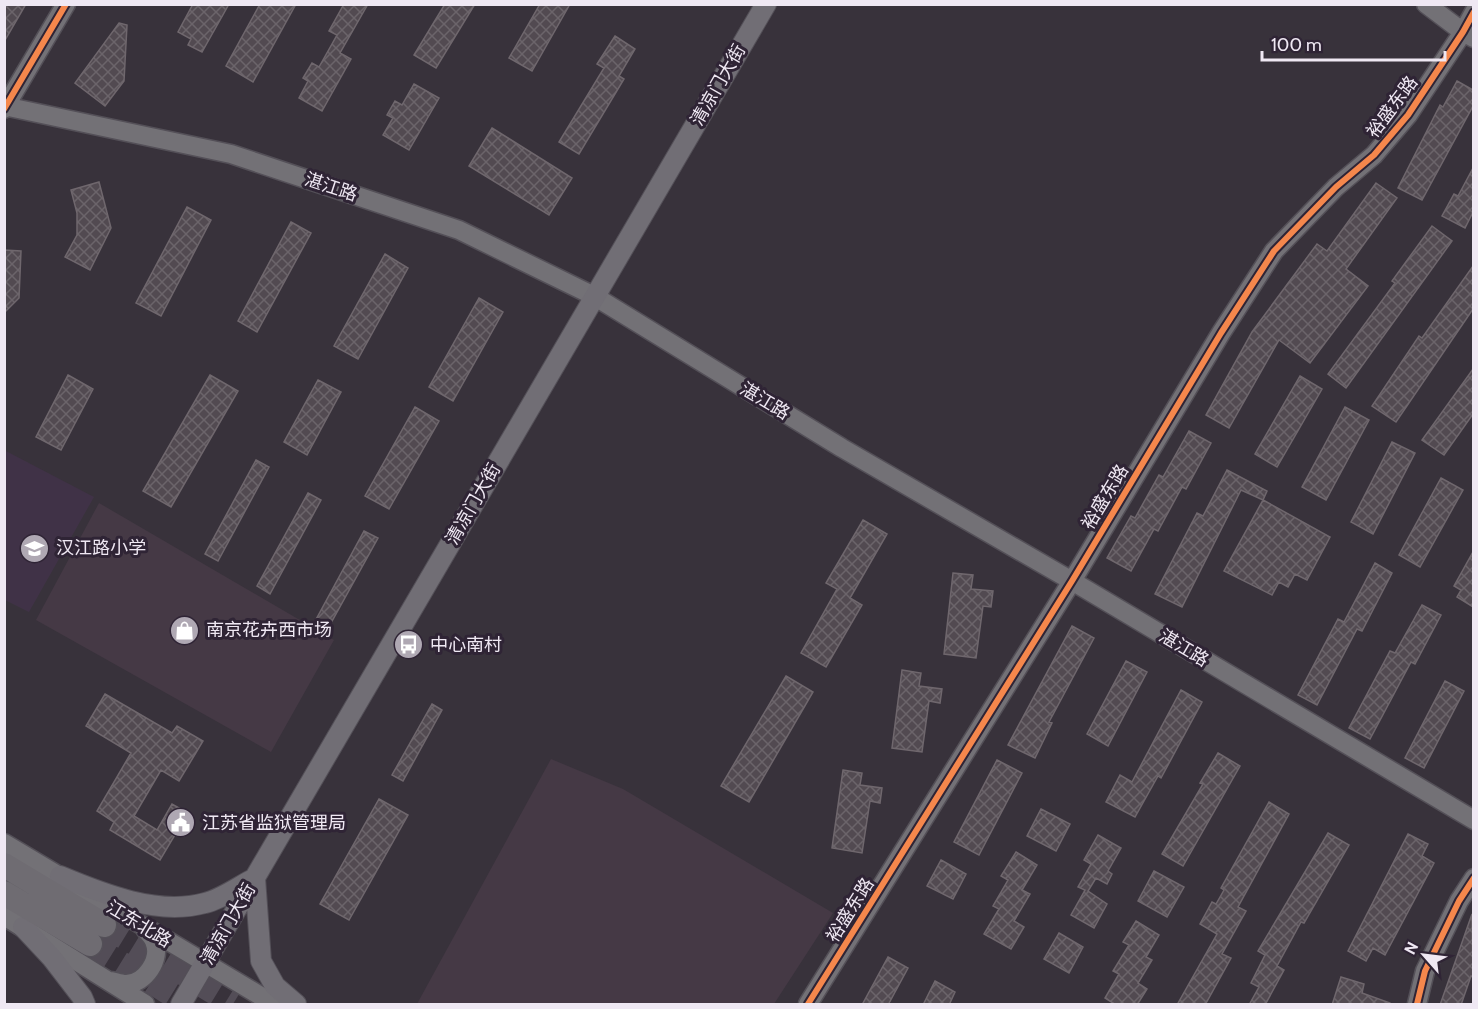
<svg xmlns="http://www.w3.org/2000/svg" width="1478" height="1009" viewBox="0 0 1478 1009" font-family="Cabin,'Noto Sans SC',sans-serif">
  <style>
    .commercial { fill: #453945 }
    .built { fill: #403247 }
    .building { fill: url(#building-cross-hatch); stroke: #6f676d; stroke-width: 1.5 }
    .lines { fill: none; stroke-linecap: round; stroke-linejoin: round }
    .highway-tunnel { stroke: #534d57; stroke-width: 24; stroke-dasharray: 24 12; stroke-linecap: butt }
    .secondary-casing { stroke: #545058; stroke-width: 21 }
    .primary-casing { stroke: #545058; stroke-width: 22 }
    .highway-casing { stroke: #545058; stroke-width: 27 }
    .secondary { stroke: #737176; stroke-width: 18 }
    .primary { stroke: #716e75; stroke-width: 20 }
    .highway { stroke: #6f6c72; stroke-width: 24 }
    .cycleway-casing { stroke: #2f2435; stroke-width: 10 }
    .cycleway { stroke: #f5874c; stroke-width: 6 }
    .labels { text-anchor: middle; stroke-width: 6; stroke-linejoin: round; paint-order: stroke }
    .street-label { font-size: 18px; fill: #efe8f3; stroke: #2f2435 }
    .poi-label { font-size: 18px; fill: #efe8f3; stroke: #2f2435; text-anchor: start }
  </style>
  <defs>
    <pattern id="building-cross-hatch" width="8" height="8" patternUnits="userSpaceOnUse" patternTransform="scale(1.5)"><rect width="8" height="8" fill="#524a51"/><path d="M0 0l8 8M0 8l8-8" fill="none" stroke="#6b646a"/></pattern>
  </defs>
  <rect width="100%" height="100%" fill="#38323b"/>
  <path class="commercial" d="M 99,503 L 334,640 L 271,752 L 36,620 Z
    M 551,759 L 623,789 L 833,913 L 774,1004 L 417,1004 Z"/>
  <path class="built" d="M 4,450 L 94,497 L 29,612 L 5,600 Z"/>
  <path class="building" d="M 4,4 L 26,4 L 4,42 Z
    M 193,4 L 229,4 L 202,52 L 188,45 L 191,39 L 178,32 Z
    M 260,4 L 296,4 L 253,82 L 226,66 Z
    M 344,4 L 368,4 L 340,53 L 351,59 L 322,111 L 299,98 L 308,81 L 303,78 L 312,63 L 319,67 L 337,35 L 329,31 Z
    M 445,4 L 475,4 L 436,68 L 414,55 Z
    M 540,4 L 570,4 L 532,71 L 509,58 Z
    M 119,23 L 127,25 L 124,81 L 105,106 L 75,83 Z
    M 615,36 L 635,49 L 619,76 L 624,79 L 579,154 L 559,142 L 604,68 L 597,64 Z
    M 1457,81 L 1473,90 L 1473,106 L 1422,200 L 1398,188 L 1440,105 L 1443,107 Z
    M 414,84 L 439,98 L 409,150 L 383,135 L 393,118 L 387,115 L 395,101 L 402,105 Z
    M 492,128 L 572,178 L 549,215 L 469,166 Z
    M 1473,168 L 1473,212 L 1465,228 L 1442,216 L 1454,194 L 1458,196 Z
    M 99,182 L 111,228 L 90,270 L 65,257 L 77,235 L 77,213 L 71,190 Z
    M 1376,183 L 1397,198 L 1346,269 L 1368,286 L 1310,363 L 1279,340 L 1229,428 L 1206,415 L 1252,332 L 1317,244 L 1327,251 Z
    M 187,207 L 211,220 L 161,316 L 136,303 Z
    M 291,222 L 311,233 L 257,332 L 238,321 Z
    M 1432,226 L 1452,241 L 1346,388 L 1328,374 L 1395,283 L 1392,281 Z
    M 4,250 L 21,251 L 19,298 L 4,313 Z
    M 385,254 L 408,268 L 358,359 L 334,346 Z
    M 1473,266 L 1473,309 L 1396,422 L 1372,406 L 1419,336 L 1422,338 Z
    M 479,298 L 503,312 L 453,401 L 429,387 Z
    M 1473,369 L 1473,414 L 1444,455 L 1422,440 Z
    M 68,375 L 93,389 L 61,450 L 36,437 Z
    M 210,375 L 238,391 L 171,507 L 143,491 Z
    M 1300,376 L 1322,389 L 1277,467 L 1255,454 Z
    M 318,380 L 341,392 L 307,455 L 284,442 Z
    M 415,407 L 439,421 L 389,509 L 365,496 Z
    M 1345,407 L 1369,420 L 1326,500 L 1302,487 Z
    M 1189,431 L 1211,443 L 1186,489 L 1182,487 L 1158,531 L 1154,529 L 1131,571 L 1107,558 L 1131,516 L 1135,518 L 1159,475 L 1163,477 Z
    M 1392,442 L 1415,453 L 1373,534 L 1351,522 Z
    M 256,460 L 269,467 L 218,561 L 205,554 Z
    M 1227,470 L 1267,491 L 1263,500 L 1241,490 L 1182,607 L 1155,594 L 1197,513 L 1203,516 Z
    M 1441,478 L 1463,490 L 1420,567 L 1399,555 Z
    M 308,493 L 321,500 L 270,594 L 257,586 Z
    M 1263,500 L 1330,537 L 1307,580 L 1295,574 L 1288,587 L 1279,582 L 1272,595 L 1224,571 Z
    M 863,520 L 887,534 L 850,598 L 862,605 L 826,667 L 801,653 L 837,589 L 826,583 Z
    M 364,531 L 378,538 L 326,632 L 313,625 Z
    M 1473,552 L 1473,607 L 1457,597 L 1461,590 L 1454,586 Z
    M 1375,563 L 1392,573 L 1362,631 L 1357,629 L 1317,705 L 1298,695 L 1338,619 L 1344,622 Z
    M 953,573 L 973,575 L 971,589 L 993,591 L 991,607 L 983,606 L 976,658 L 944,654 Z
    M 1422,605 L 1441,615 L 1415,664 L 1411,662 L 1370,739 L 1349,728 L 1390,651 L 1395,653 Z
    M 1072,626 L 1094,638 L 1049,722 L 1052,723 L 1035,758 L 1008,745 Z
    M 1126,661 L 1147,672 L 1108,746 L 1087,734 Z
    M 902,670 L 921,673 L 919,686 L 942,689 L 940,703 L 929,701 L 922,752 L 892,748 Z
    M 786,676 L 813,692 L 749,802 L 721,786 Z
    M 1445,681 L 1464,691 L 1424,768 L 1405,758 Z
    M 1181,690 L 1202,702 L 1161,778 L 1158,776 L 1135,817 L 1106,802 L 1120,775 L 1132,782 Z
    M 105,694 L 172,733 L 177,726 L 203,741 L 179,781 L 161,770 L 134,816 L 157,830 L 172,804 L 188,813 L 160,860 L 110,830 L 114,822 L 97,811 L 131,753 L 86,726 Z
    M 432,704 L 442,710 L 403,781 L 392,775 Z
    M 1218,753 L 1240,766 L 1183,866 L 1162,854 L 1203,784 L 1200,783 Z
    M 997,760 L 1022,773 L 979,855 L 954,842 Z
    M 843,770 L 862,773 L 860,785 L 882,788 L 880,803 L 870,801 L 862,853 L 832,848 Z
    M 379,799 L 408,815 L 349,920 L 320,904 Z
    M 1269,802 L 1289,814 L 1238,907 L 1246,911 L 1222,954 L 1231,958 L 1205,1005 L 1177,1005 L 1217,934 L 1200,924 L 1212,902 L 1216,904 L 1224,890 L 1221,888 Z
    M 1041,809 L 1070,824 L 1056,851 L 1027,836 Z
    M 1328,833 L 1349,845 L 1304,923 L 1301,922 L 1277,966 L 1284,970 L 1265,1005 L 1249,1005 L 1259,987 L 1251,983 L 1265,955 L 1258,951 Z
    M 1408,834 L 1428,844 L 1422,856 L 1434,863 L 1385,955 L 1373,948 L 1366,961 L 1348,951 Z
    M 1098,835 L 1121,848 L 1108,871 L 1112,874 L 1107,884 L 1096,878 L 1088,891 L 1107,904 L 1094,928 L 1071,915 L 1085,890 L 1078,887 L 1091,864 L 1084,860 Z
    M 1016,852 L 1037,865 L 1022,890 L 1030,894 L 1014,921 L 1024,927 L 1011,949 L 984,934 L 999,909 L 993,906 L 1008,880 L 1001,876 Z
    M 941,860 L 966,874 L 953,899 L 927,886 Z
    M 1154,871 L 1184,887 L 1167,917 L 1138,901 Z
    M 1472,914 L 1473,977 L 1471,976 L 1461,1005 L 1440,1005 Z
    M 1136,921 L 1159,935 L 1146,957 L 1152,960 L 1138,983 L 1147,989 L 1137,1005 L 1116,1005 L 1105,998 L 1119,974 L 1113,971 L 1129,945 L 1123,942 Z
    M 1059,933 L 1083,947 L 1069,973 L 1044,959 Z
    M 888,957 L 908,968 L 888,1005 L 862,1005 Z
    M 1341,977 L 1364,984 L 1362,993 L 1390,1003 L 1390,1005 L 1332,1005 Z
    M 935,981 L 955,992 L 949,1005 L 923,1005 Z"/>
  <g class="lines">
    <path class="highway-tunnel" d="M 104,925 L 233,1004
      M 90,944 L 187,1004"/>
    <defs>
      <path id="secondary" d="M 1426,4 L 1463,32 L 1474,38
        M 4,106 L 231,154 L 459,230 L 594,296 L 842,448 L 1072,581 L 1474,820
        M 4,109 L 66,4
        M 4,843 L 274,1004
        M 4,916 L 145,1004
        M 111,981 C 116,982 121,984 126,984 C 145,984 162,959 154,941 C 152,936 148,933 145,929
        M 808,1004 L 1072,581 L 1221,333 L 1274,251 L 1336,187 L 1374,155 L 1408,115 L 1463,32 L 1474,12
        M 1417,1004 L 1425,971 L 1459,901 L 1474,878"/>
      <path id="primary" d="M 60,876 C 103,894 158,916 205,903 C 222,899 239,886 255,878 L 261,961 L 275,986 L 296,1004
        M 23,927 L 52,958 L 82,997 L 85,1004
        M 181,1004 L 766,4"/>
      <path id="highway" d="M 4,865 L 104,925
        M 4,893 L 90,944"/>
    </defs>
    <use href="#secondary" class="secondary-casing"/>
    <use href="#primary" class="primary-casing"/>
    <use href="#highway" class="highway-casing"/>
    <use href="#secondary" class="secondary"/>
    <use href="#primary" class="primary"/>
    <use href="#highway" class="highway"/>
    <defs>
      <path id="cycleway" d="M 4,109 L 66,4
        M 808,1004 L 1072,581 L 1221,333 L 1274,251 L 1336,187 L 1374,155 L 1408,115 L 1463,32 L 1474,12
        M 1417,1004 L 1425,971 L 1459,901 L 1474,878"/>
    </defs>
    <use href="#cycleway" class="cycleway-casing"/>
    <use href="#cycleway" class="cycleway"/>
  </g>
  <defs>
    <symbol id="school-disc" viewBox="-11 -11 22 22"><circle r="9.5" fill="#afa8b3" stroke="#2f2435"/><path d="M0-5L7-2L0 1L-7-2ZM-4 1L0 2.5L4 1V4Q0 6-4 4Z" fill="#fff"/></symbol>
    <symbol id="shop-disc" viewBox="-11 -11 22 22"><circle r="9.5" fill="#afa8b3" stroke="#2f2435"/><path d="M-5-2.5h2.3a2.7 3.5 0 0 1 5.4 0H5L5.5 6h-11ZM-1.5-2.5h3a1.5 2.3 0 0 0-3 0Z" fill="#fff"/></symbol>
    <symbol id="bus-disc" viewBox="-11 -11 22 22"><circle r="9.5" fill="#afa8b3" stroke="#2f2435"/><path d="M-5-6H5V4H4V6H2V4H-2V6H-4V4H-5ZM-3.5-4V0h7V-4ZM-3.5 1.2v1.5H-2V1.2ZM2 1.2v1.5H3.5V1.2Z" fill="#fff"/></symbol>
    <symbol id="civic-disc" viewBox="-11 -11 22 22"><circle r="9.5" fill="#afa8b3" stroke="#2f2435"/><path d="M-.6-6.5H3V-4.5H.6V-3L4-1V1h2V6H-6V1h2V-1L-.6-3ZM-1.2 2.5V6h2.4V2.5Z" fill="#fff"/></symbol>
  </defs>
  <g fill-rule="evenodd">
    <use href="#school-disc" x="18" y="532" width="33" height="33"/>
    <use href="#shop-disc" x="168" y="614" width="33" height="33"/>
    <use href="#bus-disc" x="392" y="628" width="33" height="33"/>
    <use href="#civic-disc" x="164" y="806" width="33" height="33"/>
  </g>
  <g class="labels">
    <g class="street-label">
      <text transform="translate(718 85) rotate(-60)" y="6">清凉门大街</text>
      <text transform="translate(1392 107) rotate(-53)" y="6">裕盛东路</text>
      <text transform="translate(331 187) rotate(18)" y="6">湛江路</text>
      <text transform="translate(765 401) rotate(31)" y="6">湛江路</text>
      <text transform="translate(1105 497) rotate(-59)" y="6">裕盛东路</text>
      <text transform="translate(473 504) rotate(-60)" y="6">清凉门大街</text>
      <text transform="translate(1184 648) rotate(31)" y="6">湛江路</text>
      <text transform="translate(850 910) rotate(-58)" y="6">裕盛东路</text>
      <text transform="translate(139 924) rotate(31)" y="6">江东北路</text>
      <text transform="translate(228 924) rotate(-60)" y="6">清凉门大街</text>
    </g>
    <g class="poi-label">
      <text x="56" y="554">汉江路小学</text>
      <text x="206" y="636">南京花卉西市场</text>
      <text x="430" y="651">中心南村</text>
      <text x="202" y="829">江苏省监狱管理局</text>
    </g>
  </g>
  <rect width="1478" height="1009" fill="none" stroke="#efe8f3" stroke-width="12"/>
  <g transform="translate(1424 955) rotate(298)" stroke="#2f2435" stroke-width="4.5" paint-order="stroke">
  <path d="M0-4.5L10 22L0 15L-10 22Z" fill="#efe8f3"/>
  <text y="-9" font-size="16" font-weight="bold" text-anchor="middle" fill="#efe8f3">N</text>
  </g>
  <path d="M1262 51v9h183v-9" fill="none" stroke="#efe8f3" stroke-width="3"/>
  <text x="1271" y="51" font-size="18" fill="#efe8f3" stroke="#2f2435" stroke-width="4.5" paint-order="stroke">100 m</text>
</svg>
